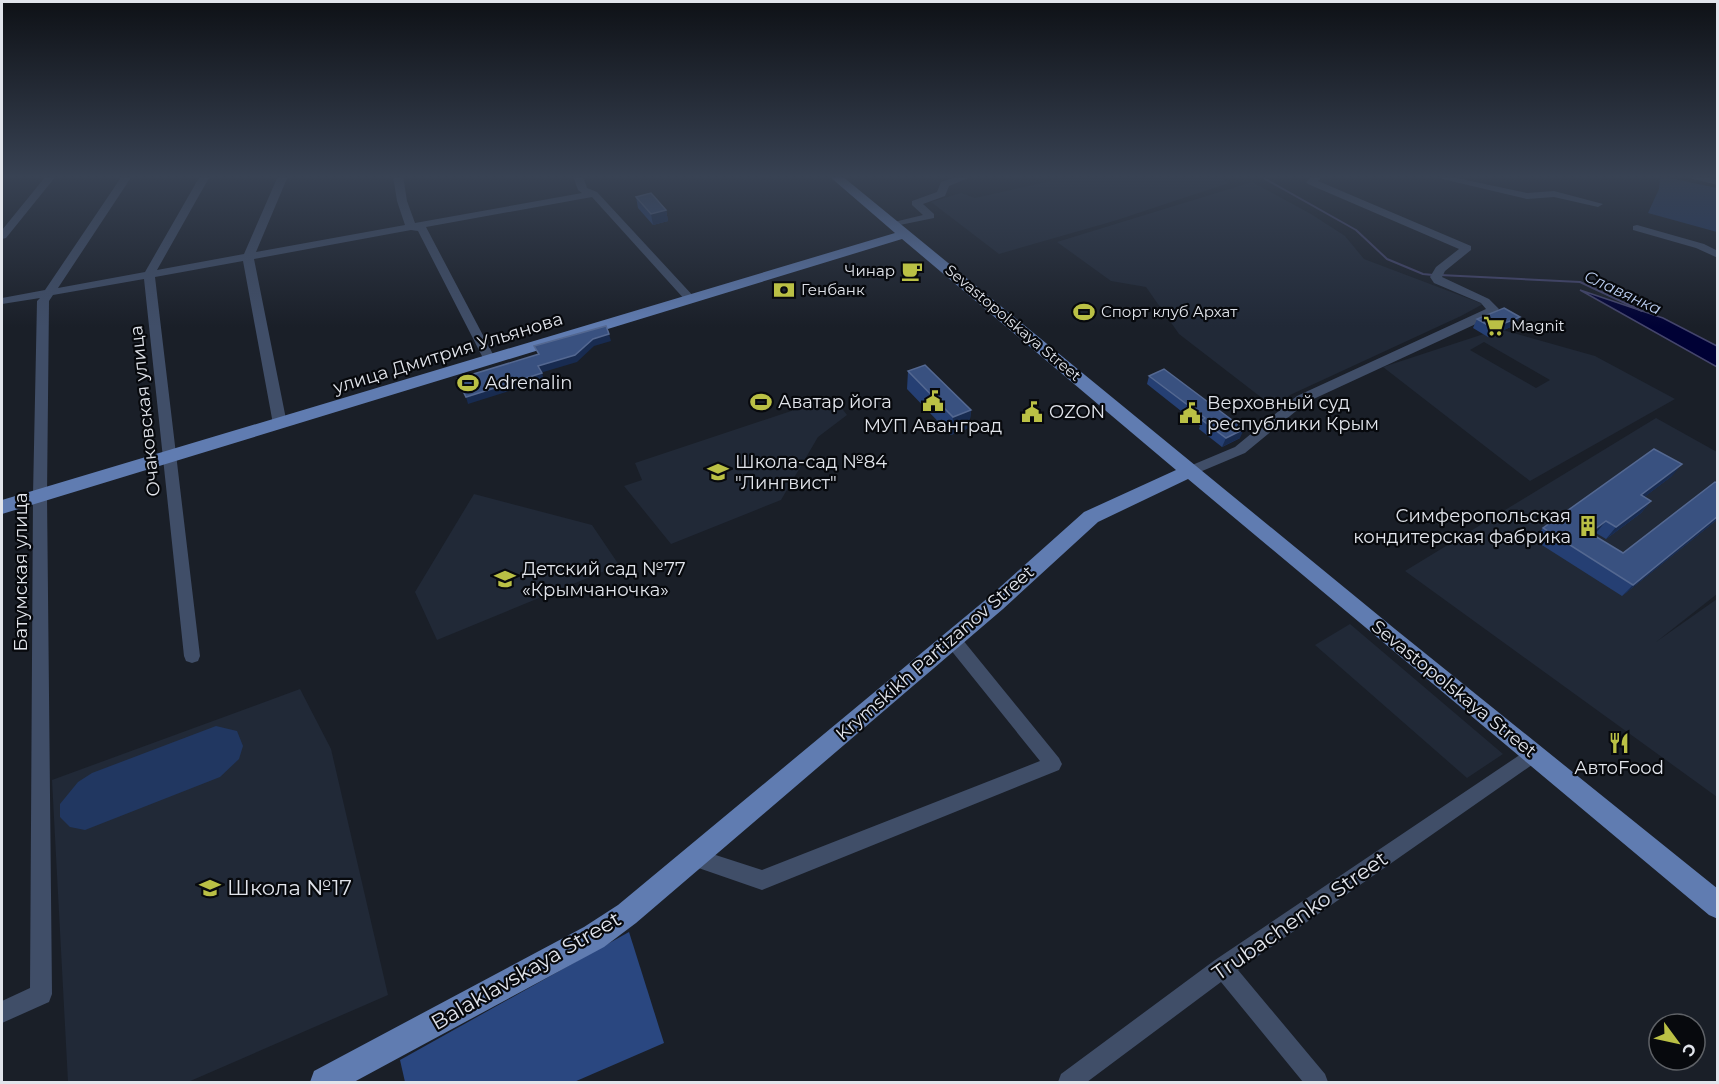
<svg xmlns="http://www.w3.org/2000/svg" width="1719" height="1084" viewBox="0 0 1719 1084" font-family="Montserrat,sans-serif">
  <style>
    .built { fill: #212937; fill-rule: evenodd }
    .green { fill: #213761 }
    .forest { fill: #2a4780 }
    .water { fill: #000135; stroke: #44456c; stroke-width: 1.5 }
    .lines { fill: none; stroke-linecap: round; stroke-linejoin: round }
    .stream { stroke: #44456c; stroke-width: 2 }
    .minor { fill: #404e68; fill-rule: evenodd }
    .major { fill: #607cb1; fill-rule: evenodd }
    .wall { fill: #253f73 }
    .shaded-wall { fill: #182b50 }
    .building { fill: #395180; stroke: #546891; stroke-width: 1.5 }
    .labels { text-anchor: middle; stroke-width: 4.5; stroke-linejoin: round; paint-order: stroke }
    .far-poi-label { font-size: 15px; fill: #e1e4eb; stroke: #07090d; text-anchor: start }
    .far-street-label { font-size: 15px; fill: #e1e4eb; stroke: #07090d }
    .far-water-label { font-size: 16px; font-style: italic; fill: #bbcef1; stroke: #07090d }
    .street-label { font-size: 18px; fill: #e1e4eb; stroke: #07090d }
    .poi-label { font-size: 18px; fill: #e1e4eb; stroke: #07090d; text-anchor: start }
    .near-poi-label { font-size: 21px; fill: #e1e4eb; stroke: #07090d; text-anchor: start }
    .near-street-label { font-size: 21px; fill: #e1e4eb; stroke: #07090d }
  </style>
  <rect width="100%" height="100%" fill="#1a1f28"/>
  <path class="built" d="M 1073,176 L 1217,176 L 1229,183 L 1114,221 L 999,254 L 931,202 L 961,193 L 975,198 Z
    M 1252,182 L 1311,214 L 1345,236 L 1364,259 L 1483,304 L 1461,316 L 1290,395 L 1275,408 L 1179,334 L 1146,287 L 1111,281 L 1057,242 Z
    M 1499,329 L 1595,356 L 1675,399 L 1530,481 L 1383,367 ZM 1484,342 L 1550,380 L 1536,388 L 1470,350 Z
    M 833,397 L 847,415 L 818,437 L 781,500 L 671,544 L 624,486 L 642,480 L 635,463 Z
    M 1656,418 L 1717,452 L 1717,594 L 1656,642 L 1717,599 L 1717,797 L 1405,571 Z
    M 474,494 L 592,525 L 619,565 L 437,640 L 415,592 Z
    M 1350,624 L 1503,754 L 1467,778 L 1315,645 Z
    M 300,689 L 331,749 L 388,995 L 188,1082 L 68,1082 L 52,780 Z"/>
  <path class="green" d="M 1660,176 L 1717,188 L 1717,232 L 1648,213 L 1659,189 Z
    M 216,726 L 237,731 L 243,746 L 239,759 L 220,777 L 85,830 L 70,827 L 60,817 L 60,804 L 78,782 L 92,773 Z"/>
  <path class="forest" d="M 629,932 L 664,1043 L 574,1082 L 405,1082 L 400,1060 Z"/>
  <path class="water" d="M 1580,290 L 1663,318 L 1717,346 L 1717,367 Z"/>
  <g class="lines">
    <path class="stream" d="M 1260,176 L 1356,230 L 1387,259 L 1423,274 L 1433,275
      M 1440,275 L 1580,282 L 1642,311"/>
    <path class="minor" d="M 46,176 L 56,176 L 6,238 L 2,239 L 2,230 Z
      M 122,176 L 132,176 L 58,288 L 145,272 L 200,176 L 210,176 L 157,270 L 244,254 L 278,176 L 288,176 L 256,252 L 405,225 L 397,201 L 393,176 L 403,176 L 407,201 L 415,223 L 582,193 L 578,190 L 573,176 L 583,176 L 587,188 L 597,192 L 696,299 L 690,302 L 686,301 L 592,197 L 426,227 L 496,360 L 490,364 L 484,360 L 418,231 L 411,230 L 254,259 L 287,424 L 280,428 L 273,424 L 243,261 L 155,277 L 200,656 L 198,661 L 192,663 L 186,661 L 184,656 L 144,279 L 53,295 L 49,301 L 47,495 L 52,994 L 49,1002 L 2,1023 L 2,1001 L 30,988 L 33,495 L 37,301 L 40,298 L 2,304 L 2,298 L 45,290 Z
      M 960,176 L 973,176 L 949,186 L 945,196 L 923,204 L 934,214 L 934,218 L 890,227 L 890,223 L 923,215 L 912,205 L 912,201 L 937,192 L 941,182 Z
      M 1313,176 L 1323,176 L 1318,181 L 1471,246 L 1471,250 L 1445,271 L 1442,277 L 1489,299 L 1499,309 L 1491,317 L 1307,402 L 1245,453 L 1195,474 L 1185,474 L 1183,471 L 1185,468 L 1235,447 L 1297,396 L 1486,309 L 1481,303 L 1434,283 L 1430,277 L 1436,267 L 1459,249 L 1308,184 L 1306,182 Z
      M 1430,176 L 1447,176 L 1527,193 L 1554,191 L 1603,204 L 1598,207 L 1554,197 L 1527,199 Z
      M 1681,176 L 1699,176 L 1718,179 L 1718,185 Z
      M 1637,225 L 1704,244 L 1718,251 L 1718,258 L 1696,248 L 1633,230 L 1633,226 Z
      M 952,632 L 958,634 L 1059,758 L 1062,764 L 1059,770 L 762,890 L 687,864 L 684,857 L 687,850 L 694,848 L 762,870 L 1040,761 L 946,644 L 944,639 L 946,634 Z
      M 1533,746 L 1539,748 L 1542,754 L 1539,760 L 1238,970 L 1325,1074 L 1328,1082 L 1303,1082 L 1221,982 L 1087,1082 L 1058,1082 L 1061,1074 L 1215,960 Z"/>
    <path class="major" d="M 829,176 L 842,176 L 1395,629 L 1718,889 L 1718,919 L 1709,915 L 1188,479 L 1098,522 L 1003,609 L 636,923 L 604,947 L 354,1082 L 310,1082 L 314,1071 L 584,927 L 618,905 L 989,597 L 1084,512 L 1176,470 L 902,239 L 2,514 L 2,500 L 895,233 Z"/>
  </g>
  <path class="wall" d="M 636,197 L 666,210 L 668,221 L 653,225 L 638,208 Z
    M 1477,319 L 1515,325 L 1488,337 L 1473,328 Z
    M 908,371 L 971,410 L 969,428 L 951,435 L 907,389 Z
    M 1149,376 L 1240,438 L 1222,447 L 1199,429 L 1200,426 L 1147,384 Z
    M 1672,476 L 1644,497 L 1651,501 L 1641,513 L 1606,539 L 1596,533 L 1593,535 L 1623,553 L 1718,483 L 1718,519 L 1622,596 L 1534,540 L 1543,528 Z"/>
  <path class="shaded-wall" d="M 666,210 L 668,221 L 653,225 L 651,214 Z
    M 1520,317 L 1515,325 L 1488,337 L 1493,328 Z
    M 609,334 L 611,341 L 594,346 L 577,362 L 540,373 L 538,366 L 593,339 Z
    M 542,373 L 544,380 L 468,404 L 466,397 Z
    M 971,410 L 969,428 L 951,435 L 953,417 Z
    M 1244,429 L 1240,438 L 1222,447 L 1226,438 Z
    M 1682,464 L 1672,476 L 1631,507 L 1641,495 Z
    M 1651,501 L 1641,513 L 1606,539 L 1616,527 Z
    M 1718,516 L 1718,519 L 1622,596 L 1633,585 Z
    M 1606,521 L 1596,533 L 1580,545 L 1590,533 Z"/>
  <path class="building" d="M 651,193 L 666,210 L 651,214 L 636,197 Z
    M 1504,308 L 1520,317 L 1493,328 L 1477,319 Z
    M 606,326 L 609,334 L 593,339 L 575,355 L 538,366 L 542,373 L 466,397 L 457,379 L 539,354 L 534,346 Z
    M 925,365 L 971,410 L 953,417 L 908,371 Z
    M 1164,369 L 1244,429 L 1226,438 L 1202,420 L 1205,418 L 1149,376 Z
    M 1654,449 L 1682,464 L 1641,495 L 1651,501 L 1616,527 L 1606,521 L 1590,533 L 1623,553 L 1715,482 L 1718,483 L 1718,516 L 1633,585 L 1543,528 Z"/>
  <linearGradient id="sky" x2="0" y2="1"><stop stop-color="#0e1116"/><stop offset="0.54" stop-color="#384253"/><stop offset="1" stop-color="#384253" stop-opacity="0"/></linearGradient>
  <rect width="1719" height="327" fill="url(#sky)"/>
  <defs>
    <symbol id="cafe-bare" viewBox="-9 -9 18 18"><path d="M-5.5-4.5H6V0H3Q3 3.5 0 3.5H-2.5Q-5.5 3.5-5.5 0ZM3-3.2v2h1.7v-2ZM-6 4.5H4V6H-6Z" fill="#bac045" stroke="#07090d" stroke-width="2.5" paint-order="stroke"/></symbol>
    <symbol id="bank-bare" viewBox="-9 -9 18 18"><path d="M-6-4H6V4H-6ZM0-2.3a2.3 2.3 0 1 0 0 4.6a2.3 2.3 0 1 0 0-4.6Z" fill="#bac045" stroke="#07090d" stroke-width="2.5" paint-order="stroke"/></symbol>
    <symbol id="stadium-bare" viewBox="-9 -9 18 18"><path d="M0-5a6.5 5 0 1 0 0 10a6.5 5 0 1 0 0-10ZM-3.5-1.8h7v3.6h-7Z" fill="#bac045" stroke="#07090d" stroke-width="2.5" paint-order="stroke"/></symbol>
    <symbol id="supermarket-bare" viewBox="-9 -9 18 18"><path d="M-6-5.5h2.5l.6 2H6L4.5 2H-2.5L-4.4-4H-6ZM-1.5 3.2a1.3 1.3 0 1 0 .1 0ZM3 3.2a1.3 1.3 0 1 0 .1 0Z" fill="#bac045" stroke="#07090d" stroke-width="2.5" paint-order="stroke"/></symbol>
    <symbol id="civic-bare" viewBox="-9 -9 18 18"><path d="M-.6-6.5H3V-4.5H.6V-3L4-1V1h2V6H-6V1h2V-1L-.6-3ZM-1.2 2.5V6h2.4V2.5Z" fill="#bac045" stroke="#07090d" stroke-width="2.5" paint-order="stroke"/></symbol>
    <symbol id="school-bare" viewBox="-9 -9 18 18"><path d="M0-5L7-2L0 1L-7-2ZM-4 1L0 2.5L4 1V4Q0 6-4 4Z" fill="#bac045" stroke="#07090d" stroke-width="2.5" paint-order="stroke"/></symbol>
    <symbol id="building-bare" viewBox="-9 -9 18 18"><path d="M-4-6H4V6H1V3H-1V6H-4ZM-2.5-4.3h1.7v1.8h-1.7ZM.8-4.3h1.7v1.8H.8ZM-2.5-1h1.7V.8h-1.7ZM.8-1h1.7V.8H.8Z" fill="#bac045" stroke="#07090d" stroke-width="2.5" paint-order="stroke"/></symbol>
    <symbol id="restaurant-bare" viewBox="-9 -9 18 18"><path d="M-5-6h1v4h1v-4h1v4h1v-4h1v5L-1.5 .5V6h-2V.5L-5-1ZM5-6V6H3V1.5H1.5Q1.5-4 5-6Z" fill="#bac045" stroke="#07090d" stroke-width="2.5" paint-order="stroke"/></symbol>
  </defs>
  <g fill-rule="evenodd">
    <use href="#cafe-bare" x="897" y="256" width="30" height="30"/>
    <use href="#bank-bare" x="769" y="275" width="30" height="30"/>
    <use href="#stadium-bare" x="1069" y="297" width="30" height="30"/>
    <use href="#supermarket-bare" x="1479" y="311" width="30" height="30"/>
    <use href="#stadium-bare" x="453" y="368" width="30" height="30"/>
    <use href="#civic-bare" x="918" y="386" width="30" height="30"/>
    <use href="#stadium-bare" x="746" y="387" width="30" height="30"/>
    <use href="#civic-bare" x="1017" y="397" width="30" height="30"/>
    <use href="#civic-bare" x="1175" y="398" width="30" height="30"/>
    <use href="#school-bare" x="703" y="457" width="30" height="30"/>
    <use href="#building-bare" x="1573" y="511" width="30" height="30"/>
    <use href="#school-bare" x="490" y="564" width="30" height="30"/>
    <use href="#restaurant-bare" x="1604" y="728" width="30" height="30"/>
    <use href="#school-bare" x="195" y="873" width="30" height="30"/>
  </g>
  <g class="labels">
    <g class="far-poi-label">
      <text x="895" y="276" text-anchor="end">Чинар</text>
      <text x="801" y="295">Генбанк</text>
      <text x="1101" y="317">Спорт клуб Архат</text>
      <text x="1511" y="331">Magnit</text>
    </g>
    <g class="far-street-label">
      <text transform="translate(1013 323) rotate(40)" y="5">Sevastopolskaya Street</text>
    </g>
    <g class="far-water-label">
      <text transform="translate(1623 292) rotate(25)" y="6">Славянка</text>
    </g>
    <g class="street-label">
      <text transform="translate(448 353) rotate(-17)" y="6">улица Дмитрия Ульянова</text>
      <text transform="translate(145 411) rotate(-96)" y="6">Очаковская улица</text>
      <text transform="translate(21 572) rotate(-90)" y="6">Батумская улица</text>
      <text transform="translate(935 653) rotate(-41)" y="6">Krymskikh Partizanov Street</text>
      <text transform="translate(1454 689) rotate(39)" y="6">Sevastopolskaya Street</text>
    </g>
    <g class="poi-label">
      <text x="485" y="389">Adrenalin</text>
      <text x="778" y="408">Аватар йога</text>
      <text x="1207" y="409">Верховный суд<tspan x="1207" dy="21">республики Крым</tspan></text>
      <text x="1049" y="418">OZON</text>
      <text x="933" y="432" text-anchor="middle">МУП Аванград</text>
      <text x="735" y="468">Школа-сад №84<tspan x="735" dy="21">"Лингвист"</tspan></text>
      <text x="1571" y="522" text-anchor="end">Симферопольская<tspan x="1571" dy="21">кондитерская фабрика</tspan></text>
      <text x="522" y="575">Детский сад №77<tspan x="522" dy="21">«Крымчаночка»</tspan></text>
      <text x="1619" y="774" text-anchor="middle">АвтоFood</text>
    </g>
    <g class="near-poi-label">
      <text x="227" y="895">Школа №17</text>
    </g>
    <g class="near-street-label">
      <text transform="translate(1300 916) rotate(-35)" y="7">Trubachenko Street</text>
      <text transform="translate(526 971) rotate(-30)" y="7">Balaklavskaya Street</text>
    </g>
  </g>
  <rect width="1719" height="1084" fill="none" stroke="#e1e4eb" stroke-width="6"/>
  <g transform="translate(1677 1042) rotate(123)"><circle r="28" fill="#07090d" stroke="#5e6166" stroke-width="1.5"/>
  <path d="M0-4.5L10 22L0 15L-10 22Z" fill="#bac045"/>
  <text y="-9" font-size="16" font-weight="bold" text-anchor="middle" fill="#e1e4eb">С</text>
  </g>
</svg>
